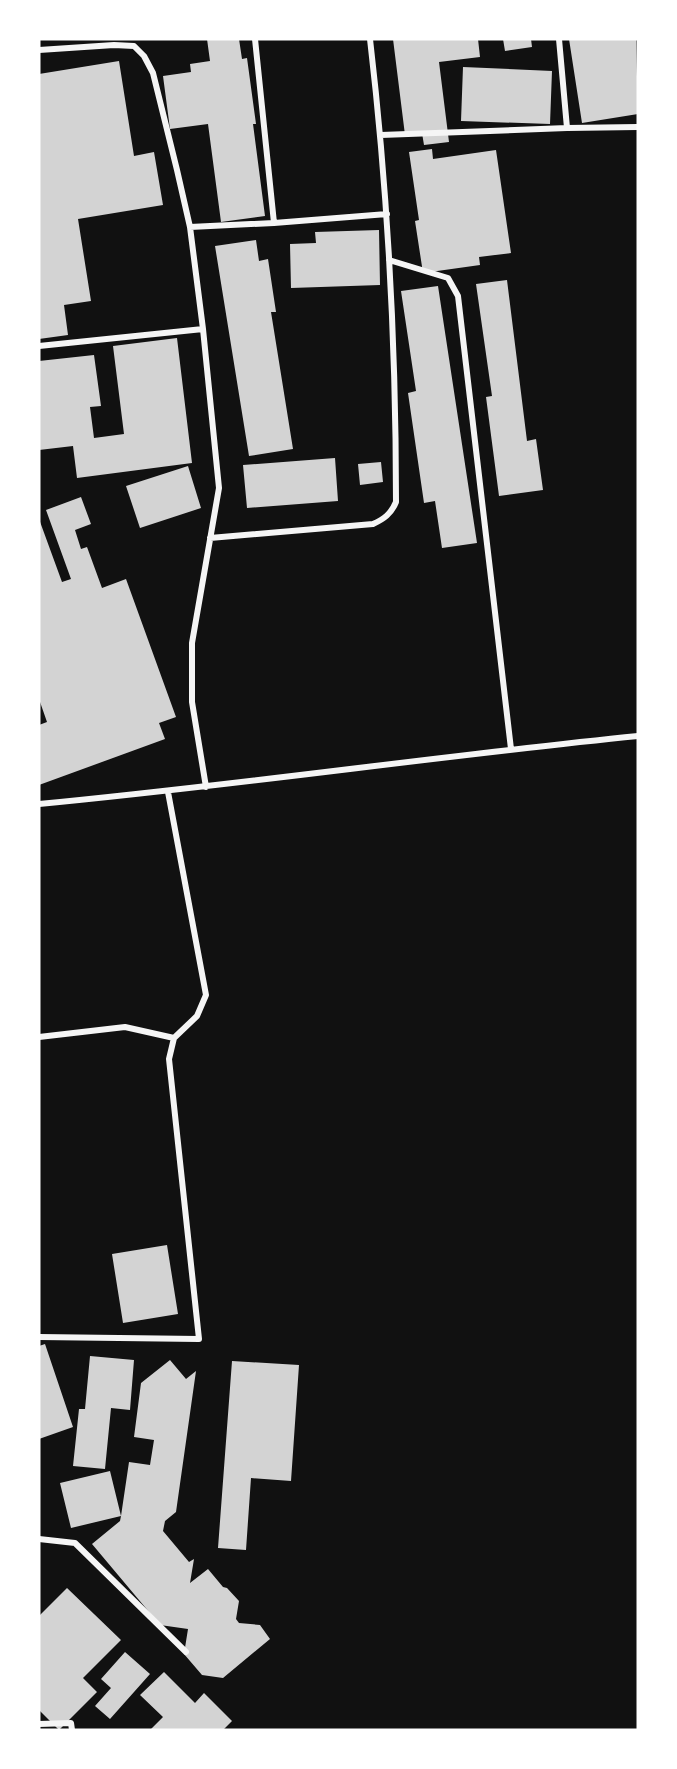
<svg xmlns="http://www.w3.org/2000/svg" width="677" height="1769" viewBox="0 0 677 1769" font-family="Karla,sans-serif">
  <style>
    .building { fill: #d3d3d3 }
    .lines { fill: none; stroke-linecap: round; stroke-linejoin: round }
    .minor { stroke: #f5f5f5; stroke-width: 6 }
  </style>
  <rect width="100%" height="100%" fill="#111"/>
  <path class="building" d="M 207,39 L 239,39 L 242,59 L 247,58 L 256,124 L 253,124 L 265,216 L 221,222 L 208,124 L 170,129 L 163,76 L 191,72 L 190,64 L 210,61 Z
    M 393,39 L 478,39 L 480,57 L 439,62 L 449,142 L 424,145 L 422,133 L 405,135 Z
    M 503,39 L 531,39 L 532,47 L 505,51 Z
    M 569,39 L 636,39 L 638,114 L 582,123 Z
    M 119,61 L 134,156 L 154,152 L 163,205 L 78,219 L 91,301 L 64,305 L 68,335 L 39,339 L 39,74 Z
    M 463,67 L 552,71 L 550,124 L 461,121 Z
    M 432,149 L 433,159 L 496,150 L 511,253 L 479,257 L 480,265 L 423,273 L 415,221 L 419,220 L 409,152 Z
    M 379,230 L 380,285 L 291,288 L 290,244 L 316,243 L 315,232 Z
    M 256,240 L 259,261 L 268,259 L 276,312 L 271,312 L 293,449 L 249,456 L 215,246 Z
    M 507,280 L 527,441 L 536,439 L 543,490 L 499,496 L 486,397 L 492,396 L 476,284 Z
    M 438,286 L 477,543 L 442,548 L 435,501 L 424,503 L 408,393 L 416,391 L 401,291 Z
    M 177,338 L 192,463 L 77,478 L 73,446 L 39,450 L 39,361 L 94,355 L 101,406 L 90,407 L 94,438 L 124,434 L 113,346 Z
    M 335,458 L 338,501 L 247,508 L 243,465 Z
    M 381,462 L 383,482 L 360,485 L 358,464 Z
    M 188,466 L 201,508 L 140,528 L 126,486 Z
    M 81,497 L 91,524 L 75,530 L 81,549 L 87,547 L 102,588 L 126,579 L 176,717 L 159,723 L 165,739 L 39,785 L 39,725 L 47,722 L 39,699 L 39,519 L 62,582 L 71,579 L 46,510 Z
    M 167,1245 L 178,1314 L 123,1323 L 112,1254 Z
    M 45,1344 L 73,1427 L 39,1439 L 39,1346 Z
    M 90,1356 L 134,1360 L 130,1410 L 111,1408 L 105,1469 L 73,1466 L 79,1409 L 85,1409 Z
    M 170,1360 L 186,1379 L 196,1371 L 176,1512 L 165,1521 L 163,1531 L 189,1562 L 194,1559 L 190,1583 L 208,1569 L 223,1587 L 227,1588 L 239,1601 L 236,1619 L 239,1623 L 260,1625 L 270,1639 L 223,1678 L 202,1675 L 184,1654 L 188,1629 L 160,1625 L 92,1544 L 120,1521 L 121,1516 L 71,1528 L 60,1483 L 110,1471 L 121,1516 L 129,1462 L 150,1465 L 154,1440 L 134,1437 L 141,1383 Z
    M 232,1361 L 299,1365 L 291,1481 L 251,1478 L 246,1550 L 218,1548 Z
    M 67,1588 L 121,1640 L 83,1678 L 97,1692 L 59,1730 L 39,1710 L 39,1616 Z
    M 125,1652 L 150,1674 L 110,1719 L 95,1706 L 111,1688 L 101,1679 Z
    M 164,1672 L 195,1703 L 204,1693 L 232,1721 L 223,1730 L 150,1730 L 163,1717 L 140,1695 Z"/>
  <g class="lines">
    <path class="minor" d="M 255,39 L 274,223
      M 559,39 L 567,128
      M 39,50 L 114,45 L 134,46 L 144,56 L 153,73 L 177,170 L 190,227 L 203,329 L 219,488 L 192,643 L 192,702 L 206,787
      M 381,135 L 567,128 L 638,127
      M 190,227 L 274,223 L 387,214
      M 389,260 L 448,278 L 458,296 L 511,749
      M 39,346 L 203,329
      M 210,538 L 373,524 C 384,519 391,514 396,502 C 396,347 388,193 370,39
      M 39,804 C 239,785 438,756 638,736
      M 39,1037 L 125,1027 L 174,1038
      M 39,1337 L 199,1339 L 169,1059 L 174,1038 L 197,1016 L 206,995 L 168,792
      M 39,1539 L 75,1543 L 186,1652
      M 39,1724 L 71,1723 L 72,1730"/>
  </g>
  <rect width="677" height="1769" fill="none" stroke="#ffffff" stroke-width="81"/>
</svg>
